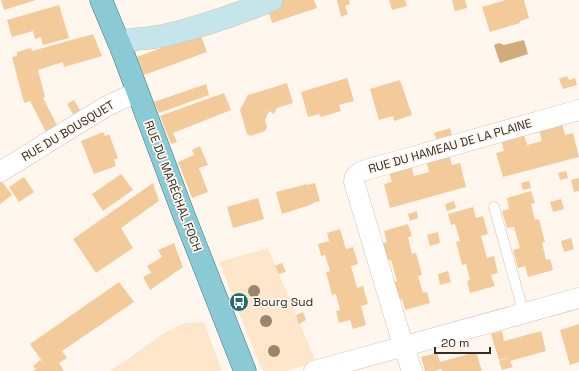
<svg xmlns="http://www.w3.org/2000/svg" width="579" height="371" viewBox="0 0 579 371" font-family="'Space Grotesk',sans-serif">
  <style>
    .green { fill: #fde6c9 }
    .water { fill: #d2ab7b }
    .building { fill: #f3cb9a }
    .lines { fill: none; stroke-linecap: round; stroke-linejoin: round }
    .lane-casing { stroke: #cfc2b3; stroke-width: 11 }
    .street-casing { stroke: #cfc2b3; stroke-width: 21 }
    .secondary-casing { stroke: #cfc2b3; stroke-width: 23 }
    .primary-casing { stroke: #387c84; stroke-width: 23 }
    .lane { stroke: #fff; stroke-width: 10 }
    .street { stroke: #fff; stroke-width: 20 }
    .secondary { stroke: #c4e5e9; stroke-width: 22 }
    .primary { stroke: #8acad4; stroke-width: 22 }
    .tree { fill: #99876c }
    .labels { text-anchor: middle; stroke-width: 3.5; stroke-linejoin: round; paint-order: stroke }
    .street-label { font-size: 12px; fill: #302c26; stroke: #fff7ee }
    .poi-label { font-size: 12px; fill: #302c26; stroke: #fff7ee; text-anchor: start }
  </style>
  <rect width="100%" height="100%" fill="#fff7ee"/>
  <path class="green" d="M 268,248 L 316,362 L 286,371 L 264,371 L 260,366 L 219,262 Z
    M 204,322 L 222,371 L 110,371 L 166,332 L 185,323 Z"/>
  <path class="water" d="M 524,40 L 528,54 L 500,63 L 494,45 L 499,43 L 504,45 Z"/>
  <path class="building" d="M 1,0 L 36,0 L 4,10 Z
    M 283,0 L 314,0 L 317,8 L 272,23 L 267,7 Z
    M 337,0 L 349,0 L 350,4 L 345,6 L 348,14 L 341,17 Z
    M 389,0 L 405,0 L 407,6 L 392,10 Z
    M 452,0 L 465,0 L 467,8 L 455,11 Z
    M 506,0 L 524,0 L 529,18 L 520,21 L 520,23 L 490,32 L 482,7 Z
    M 59,5 L 69,38 L 43,45 L 41,37 L 35,39 L 33,31 L 12,37 L 7,20 Z
    M 200,33 L 207,52 L 144,75 L 137,57 Z
    M 93,34 L 102,56 L 64,67 L 63,62 L 38,70 L 45,97 L 43,98 L 58,127 L 47,134 L 30,101 L 24,103 L 12,57 L 17,56 L 17,52 L 31,48 L 32,51 Z
    M 567,76 L 569,80 L 575,78 L 577,85 L 563,89 L 559,79 Z
    M 347,78 L 354,101 L 339,105 L 341,111 L 321,117 L 319,114 L 308,117 L 301,92 Z
    M 400,80 L 412,115 L 394,121 L 393,116 L 379,120 L 370,89 Z
    M 287,83 L 293,103 L 277,108 L 274,114 L 269,111 L 265,120 L 267,128 L 265,131 L 250,136 L 247,134 L 240,110 L 248,95 Z
    M 206,84 L 209,95 L 159,113 L 154,102 Z
    M 224,93 L 231,110 L 173,133 L 177,142 L 171,144 L 160,116 Z
    M 74,100 L 81,112 L 74,116 L 67,104 Z
    M 562,123 L 565,135 L 573,133 L 579,157 L 503,177 L 496,153 L 504,151 L 501,140 L 524,134 L 527,145 L 542,141 L 539,130 Z
    M 450,128 L 452,135 L 436,139 L 434,133 Z
    M 103,132 L 105,136 L 109,134 L 118,158 L 114,160 L 116,166 L 94,174 L 81,141 Z
    M 200,146 L 208,165 L 199,168 L 208,192 L 192,198 L 178,162 L 194,155 L 192,150 Z
    M 449,154 L 452,165 L 460,163 L 466,187 L 390,208 L 384,184 L 392,182 L 388,170 L 411,164 L 414,176 L 429,172 L 426,160 Z
    M 566,171 L 568,178 L 560,180 L 558,173 Z
    M 121,174 L 133,190 L 103,211 L 92,194 Z
    M 24,177 L 34,192 L 19,202 L 9,187 Z
    M 579,178 L 579,191 L 574,192 L 571,180 Z
    M 1,180 L 12,195 L 0,204 L 0,181 Z
    M 529,181 L 531,188 L 523,190 L 521,183 Z
    M 153,183 L 159,201 L 121,228 L 133,248 L 96,273 L 73,239 Z
    M 315,183 L 320,201 L 313,203 L 313,204 L 282,214 L 276,192 L 307,184 L 307,185 Z
    M 531,191 L 535,203 L 531,204 L 535,220 L 539,219 L 545,242 L 542,243 L 544,251 L 546,260 L 550,259 L 553,270 L 528,277 L 525,266 L 518,268 L 513,250 L 520,248 L 514,227 L 507,228 L 502,211 L 509,209 L 507,198 Z
    M 258,198 L 264,219 L 233,228 L 227,207 Z
    M 561,199 L 564,209 L 553,212 L 550,202 Z
    M 454,201 L 456,208 L 447,211 L 445,204 Z
    M 473,207 L 476,218 L 483,216 L 488,234 L 481,236 L 487,258 L 494,256 L 498,273 L 491,275 L 495,286 L 470,293 L 467,281 L 470,280 L 466,264 L 462,265 L 456,242 L 460,241 L 455,224 L 451,225 L 448,214 Z
    M 417,211 L 418,218 L 410,221 L 408,214 Z
    M 408,224 L 412,236 L 408,237 L 412,254 L 416,253 L 422,275 L 418,276 L 423,293 L 427,292 L 430,303 L 405,310 L 402,299 L 395,301 L 390,283 L 397,281 L 391,260 L 384,262 L 380,244 L 387,242 L 384,231 Z
    M 340,229 L 346,249 L 353,247 L 358,264 L 351,266 L 357,288 L 363,286 L 368,304 L 361,306 L 366,325 L 353,329 L 350,320 L 339,323 L 336,311 L 340,310 L 336,294 L 332,295 L 326,272 L 330,271 L 325,255 L 321,256 L 318,244 L 329,241 L 327,233 Z
    M 438,232 L 440,243 L 430,246 L 427,235 Z
    M 571,238 L 574,249 L 564,252 L 561,241 Z
    M 174,243 L 183,267 L 150,290 L 143,277 L 151,273 L 147,266 L 162,257 L 158,250 Z
    M 282,263 L 286,272 L 279,274 L 275,266 Z
    M 448,271 L 451,282 L 440,285 L 438,274 Z
    M 119,282 L 134,302 L 62,351 L 67,358 L 59,363 L 64,371 L 33,371 L 36,369 L 33,366 L 40,360 L 44,364 L 30,344 Z
    M 303,312 L 306,320 L 299,324 L 296,315 Z
    M 579,324 L 579,362 L 570,365 L 560,330 Z
    M 502,331 L 504,341 L 541,331 L 546,351 L 510,361 L 513,367 L 502,370 L 499,361 L 508,358 L 499,360 L 491,334 Z
    M 476,352 L 482,371 L 442,371 L 441,369 L 435,371 L 425,371 L 421,357 L 437,353 L 440,362 Z"/>
  <g class="lines">
    <defs>
      <path id="lane" d="M 494,207 L 524,314"/>
      <path id="street" d="M 0,172 L 105,107 L 137,92
        M 314,371 L 579,298
        M 412,371 L 400,335 L 354,182 C 354,176 357,174 362,171 L 579,110"/>
      <path id="secondary" d="M 119,42 C 135,38 151,39 167,35 C 203,26 238,14 272,0"/>
      <path id="primary" d="M 101,0 L 122,50 L 183,213 L 245,371"/>
    </defs>
    <use href="#lane" class="lane-casing"/>
    <use href="#street" class="street-casing"/>
    <use href="#secondary" class="secondary-casing"/>
    <use href="#primary" class="primary-casing"/>
    <use href="#lane" class="lane"/>
    <use href="#street" class="street"/>
    <use href="#secondary" class="secondary"/>
    <use href="#primary" class="primary"/>
  </g>
  <g class="tree">
    <circle cx="254" cy="291" r="6"/>
    <circle cx="266" cy="321" r="6"/>
    <circle cx="274" cy="351" r="6"/>
  </g>
  <defs>
    <symbol id="bus-disc" viewBox="-11 -11 22 22"><circle r="9.5" fill="#226b76" stroke="#fff7ee"/><path d="M-5-6H5V4H4V6H2V4H-2V6H-4V4H-5ZM-3.5-4V0h7V-4ZM-3.5 1.2v1.5H-2V1.2ZM2 1.2v1.5H3.5V1.2Z" fill="#fff"/></symbol>
  </defs>
  <g fill-rule="evenodd">
    <use href="#bus-disc" x="228" y="291" width="22" height="22"/>
  </g>
  <g class="labels">
    <g class="street-label">
      <text transform="translate(68 131) rotate(-31)" y="4">RUE DU BOUSQUET</text>
      <text transform="translate(450 146) rotate(-16)" y="4">RUE DU HAMEAU DE LA PLAINE</text>
      <text transform="translate(173 186) rotate(69)" y="4">RUE DU MARÉCHAL FOCH</text>
    </g>
    <g class="poi-label">
      <text x="253" y="306">Bourg Sud</text>
    </g>
  </g>
  <path d="M435 347v6h55v-6" fill="none" stroke="#302c26" stroke-width="2"/>
  <text x="441" y="347" font-size="12" fill="#302c26" stroke="#fff7ee" stroke-width="3" paint-order="stroke">20 m</text>
</svg>
